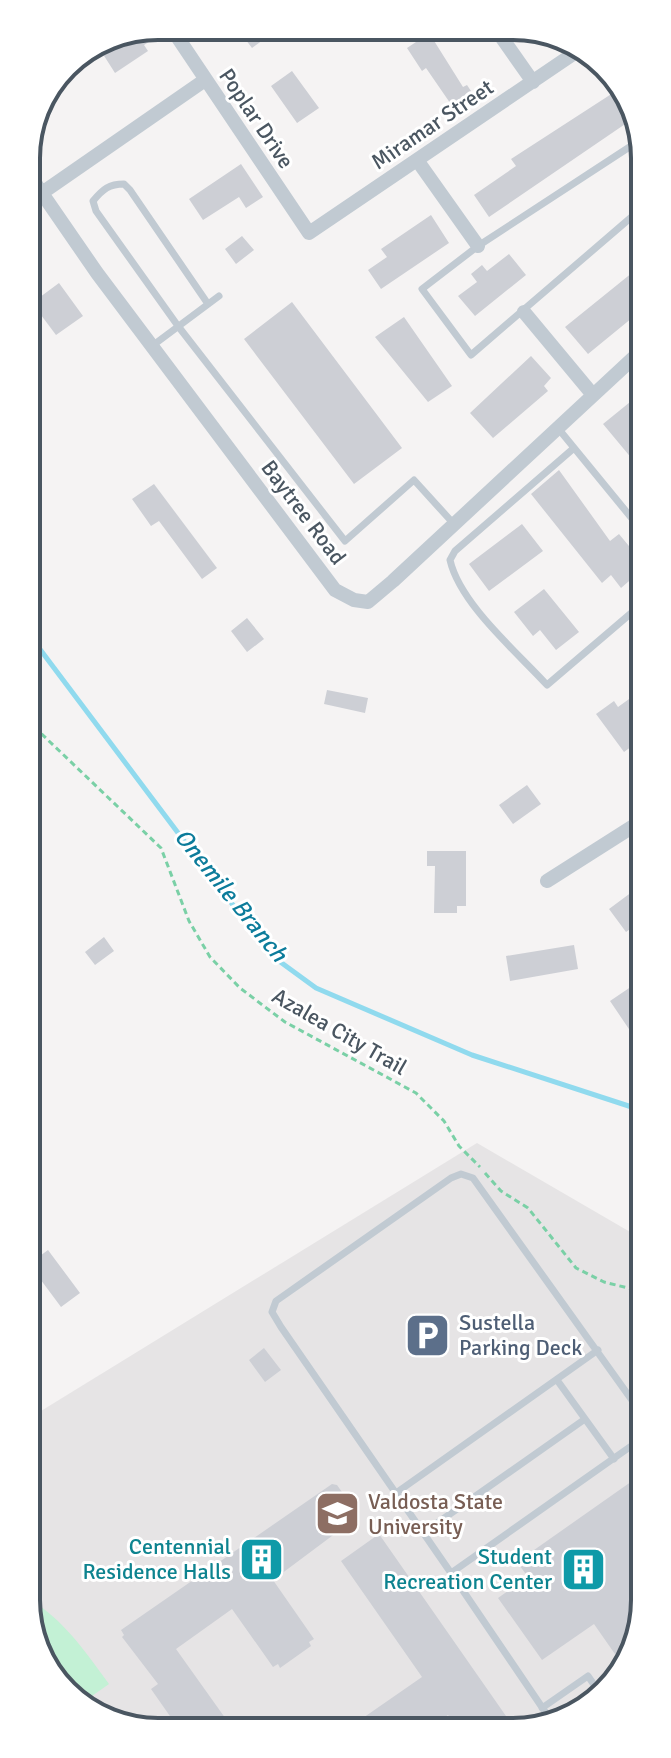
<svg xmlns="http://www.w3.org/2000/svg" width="671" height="1758" viewBox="0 0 671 1758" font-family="Signika,sans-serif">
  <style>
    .education { fill: #e6e4e5 }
    .green { fill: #c3f1d5 }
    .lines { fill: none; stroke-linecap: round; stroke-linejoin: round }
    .stream { stroke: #90daee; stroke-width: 5 }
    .building { fill: #cdcfd5 }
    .path { stroke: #7ad0a6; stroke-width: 3; stroke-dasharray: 6 4; stroke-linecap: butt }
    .service { stroke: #c1cad2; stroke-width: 7 }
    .minor { stroke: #c1cad2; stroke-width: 14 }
    .labels { text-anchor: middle; stroke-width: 6; stroke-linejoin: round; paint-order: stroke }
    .street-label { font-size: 22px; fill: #4a5661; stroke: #fff }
    .service-label { font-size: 22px; fill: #4e5e75; stroke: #fff; text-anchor: start }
    .education-label { font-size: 22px; fill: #785e54; stroke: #fff; text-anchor: start }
    .culture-label { font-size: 22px; fill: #0d838f; stroke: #fff; text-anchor: end }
    .water-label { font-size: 24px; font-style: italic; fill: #0c7c9b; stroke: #fff }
    .rim { fill: none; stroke: #4a5661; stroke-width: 4 }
  </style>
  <rect width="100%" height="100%" fill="#f5f3f3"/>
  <path class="education" d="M 477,1143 L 644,1240 L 645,1608 L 612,1687 L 539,1729 L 132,1729 L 65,1694 L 29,1626 L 28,1419 Z"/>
  <path class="green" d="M 29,1599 C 64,1620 85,1651 109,1684 L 82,1703 L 65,1694 L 29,1626 Z"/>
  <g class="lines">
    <path class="stream" d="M 27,632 L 224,894 L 279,961 L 316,988 L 472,1055 L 644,1111"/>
  </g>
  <path class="building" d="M 160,26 L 163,33 L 144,45 L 148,51 L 115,73 L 101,51 Z
    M 236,27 L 281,27 L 252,48 Z
    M 421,28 L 426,28 L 463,87 L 467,85 L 477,100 L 457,113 L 426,68 L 422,71 L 407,48 L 419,40 L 414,33 Z
    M 292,71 L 319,108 L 297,123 L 271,86 Z
    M 616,91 L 634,118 L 489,217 L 474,195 L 516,166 L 511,159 Z
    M 241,164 L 263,197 L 246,208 L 239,197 L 203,220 L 189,199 Z
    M 431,215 L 449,243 L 381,289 L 368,270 L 387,257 L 381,249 Z
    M 242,236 L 254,250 L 236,264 L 225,249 Z
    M 509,254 L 526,275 L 475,316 L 458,296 L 477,282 L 471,274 L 482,265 L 487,271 Z
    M 643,264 L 643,309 L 588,354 L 565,327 Z
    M 59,283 L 83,316 L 56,335 L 32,303 Z
    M 292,302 L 402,448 L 354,484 L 244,339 Z
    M 404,317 L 452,386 L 428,402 L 375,337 Z
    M 531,356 L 551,378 L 544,386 L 548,391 L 493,438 L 470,413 Z
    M 635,398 L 643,407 L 643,472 L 603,424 Z
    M 559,470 L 610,541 L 619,534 L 643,563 L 643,569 L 621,588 L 611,575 L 602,583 L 531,494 Z
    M 154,484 L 217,568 L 202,579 L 159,521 L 151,526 L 132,499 Z
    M 522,524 L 543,551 L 489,591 L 469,564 Z
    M 544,589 L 579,632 L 556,650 L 540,630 L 533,636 L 514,612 Z
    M 247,618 L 264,639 L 247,652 L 231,631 Z
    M 643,689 L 643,738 L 624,752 L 596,714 L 614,701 L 618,707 Z
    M 327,690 L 368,698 L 365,713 L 324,704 Z
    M 527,785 L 541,804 L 513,824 L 499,805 Z
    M 427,851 L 466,851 L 466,906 L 457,906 L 457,913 L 434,913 L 435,866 L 427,866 Z
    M 644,883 L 644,919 L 626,932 L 609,909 Z
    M 104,937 L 114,951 L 95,965 L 85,952 Z
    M 574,945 L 578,969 L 510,981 L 506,956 Z
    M 644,978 L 644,1027 L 633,1035 L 610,1001 Z
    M 48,1250 L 80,1293 L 61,1307 L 29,1264 Z
    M 264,1348 L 281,1370 L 265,1382 L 249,1360 Z
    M 645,1472 L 645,1608 L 628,1649 L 617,1657 L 594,1624 L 542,1660 L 498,1598 L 528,1577 L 517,1562 Z
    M 332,1484 L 337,1485 L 356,1512 L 353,1514 L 356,1518 L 273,1580 L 314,1639 L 309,1642 L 311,1646 L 280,1668 L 278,1664 L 273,1667 L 232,1609 L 176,1649 L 233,1729 L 179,1729 L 151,1689 L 158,1684 L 122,1637 L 124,1635 L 121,1630 Z
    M 379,1534 L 515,1729 L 459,1729 L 448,1715 L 427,1729 L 347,1729 L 422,1677 L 341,1561 Z"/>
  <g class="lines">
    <path class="path" d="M 27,720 L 161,848 L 189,921 L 210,957 L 240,988 L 285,1022 L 416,1093 L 444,1121 L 459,1146 L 480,1167
      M 485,1173 L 501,1191 L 528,1208 L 576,1268 L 604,1282 L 644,1292"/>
    <path class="service" d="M 642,162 L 631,146 L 478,246 L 422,289 L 471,355 L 642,208
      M 208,304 L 130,190 L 124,184 C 109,184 103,189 93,201 L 96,211 L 178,326 L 345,541 L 414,480 L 453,523
      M 152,346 L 219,296
      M 557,427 L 643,532
      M 574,448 L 455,551 L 450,560 C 460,604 517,652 547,685 L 643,603
      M 557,1380 L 614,1459
      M 396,1493 L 598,1350
      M 423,1533 L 585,1419
      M 451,1573 L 281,1327 L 272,1312 L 276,1301 L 451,1178 L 461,1174 L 473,1178 L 644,1417
      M 542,1708 L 588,1676 L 599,1692 L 604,1691
      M 552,1722 L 451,1573 L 644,1437"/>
    <path class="minor" d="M 170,26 L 309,233 L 579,50
      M 495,28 L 533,82
      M 417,160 L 478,246
      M 26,170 L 97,273 L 335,590 L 354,600 L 368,602 L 393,581 L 643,349
      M 26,204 L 205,80
      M 524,312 L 593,395
      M 547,881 L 643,820"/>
  </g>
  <defs>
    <symbol id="parking-square" viewBox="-11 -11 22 22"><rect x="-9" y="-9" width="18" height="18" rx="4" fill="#5c6f8a" stroke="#fff"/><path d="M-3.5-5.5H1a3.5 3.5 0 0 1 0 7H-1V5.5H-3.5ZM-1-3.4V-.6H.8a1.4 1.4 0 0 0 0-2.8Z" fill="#fff"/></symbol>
    <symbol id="university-square" viewBox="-11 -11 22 22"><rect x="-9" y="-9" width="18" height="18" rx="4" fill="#8d6e63" stroke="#fff"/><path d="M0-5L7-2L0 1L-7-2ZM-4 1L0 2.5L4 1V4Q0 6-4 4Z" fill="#fff"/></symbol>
    <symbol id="building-square" viewBox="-11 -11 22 22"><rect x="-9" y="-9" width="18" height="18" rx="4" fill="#0f9aa8" stroke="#fff"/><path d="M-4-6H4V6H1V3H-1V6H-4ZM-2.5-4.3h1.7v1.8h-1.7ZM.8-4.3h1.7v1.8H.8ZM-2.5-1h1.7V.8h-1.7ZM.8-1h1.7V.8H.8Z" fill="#fff"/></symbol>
  </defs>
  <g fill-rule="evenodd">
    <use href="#parking-square" x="402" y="1310" width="51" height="51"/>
    <use href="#university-square" x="312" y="1488" width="51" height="51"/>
    <use href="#building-square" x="236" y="1534" width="51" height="51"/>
    <use href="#building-square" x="558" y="1544" width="51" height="51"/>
  </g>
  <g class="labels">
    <g class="street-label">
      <text transform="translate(257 118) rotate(56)" y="8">Poplar Drive</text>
      <text transform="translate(432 124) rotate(-34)" y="8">Miramar Street</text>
      <text transform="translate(304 512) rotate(53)" y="8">Baytree Road</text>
      <text transform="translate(340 1031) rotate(30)" y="8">Azalea City Trail</text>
    </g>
    <g class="service-label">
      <text x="459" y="1330">Sustella<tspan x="459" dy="25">Parking Deck</tspan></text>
    </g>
    <g class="education-label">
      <text x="368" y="1509">Valdosta State<tspan x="368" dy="25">University</tspan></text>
    </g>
    <g class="culture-label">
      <text x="231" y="1554">Centennial<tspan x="231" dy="25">Residence Halls</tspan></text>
      <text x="552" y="1564">Student<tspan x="552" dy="25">Recreation Center</tspan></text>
    </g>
    <g class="water-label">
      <text transform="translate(231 895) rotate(51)" y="8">Onemile Branch</text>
    </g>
  </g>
  <path d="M0 0H671V1758H0ZM158 40H513A118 118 0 0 1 631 158V1600A118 118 0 0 1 513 1718H158A118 118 0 0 1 40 1600V158A118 118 0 0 1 158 40Z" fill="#fff" fill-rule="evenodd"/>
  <path class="rim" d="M158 40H513A118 118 0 0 1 631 158V1600A118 118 0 0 1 513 1718H158A118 118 0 0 1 40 1600V158A118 118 0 0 1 158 40Z"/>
</svg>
